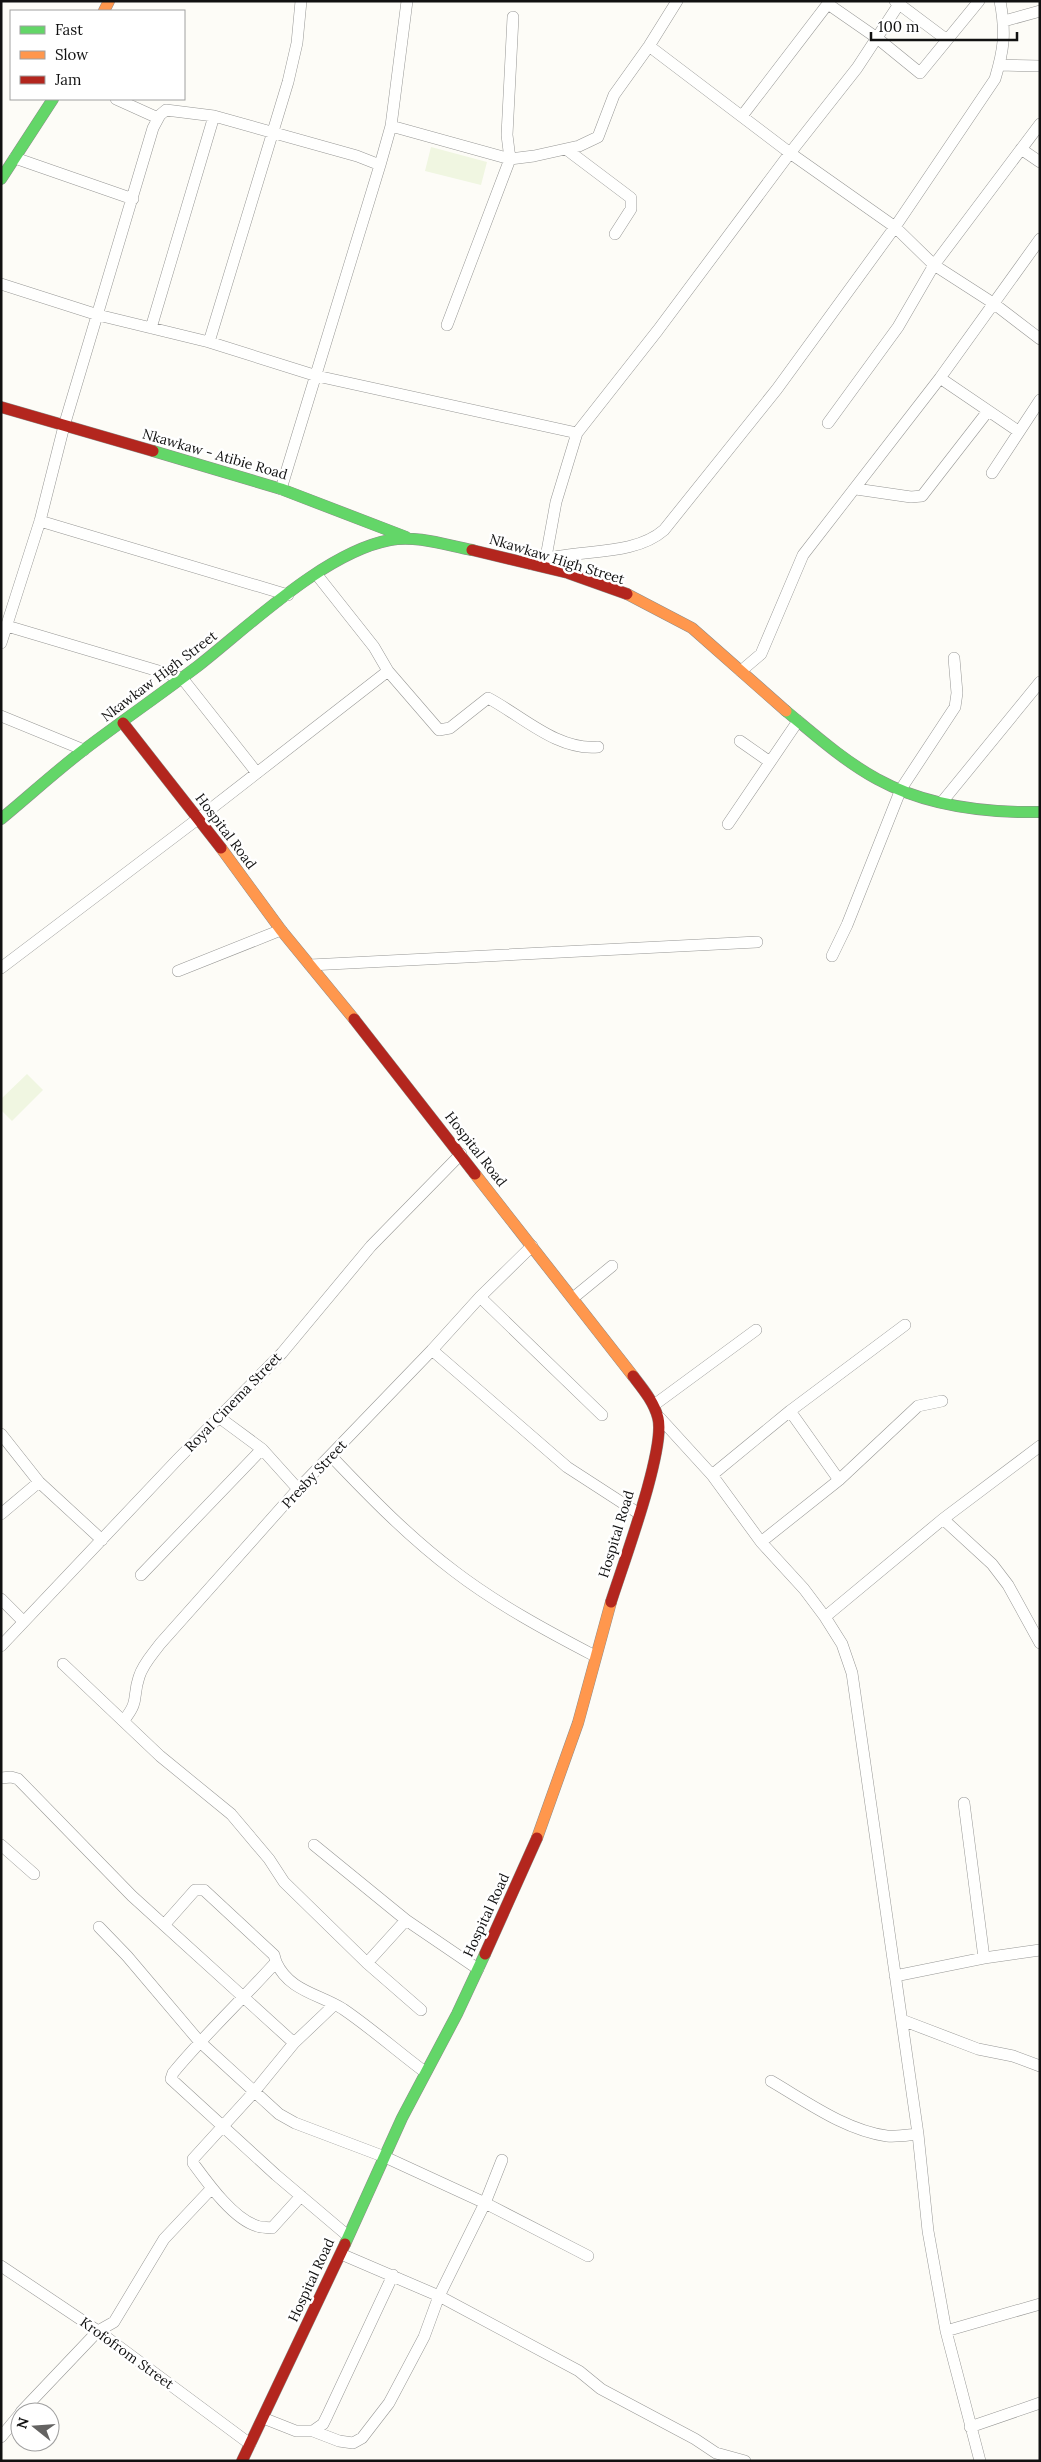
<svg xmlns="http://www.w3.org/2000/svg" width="1041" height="2462" viewBox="0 0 1041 2462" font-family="Lora,serif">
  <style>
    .pitch { fill: #f0f6e1 }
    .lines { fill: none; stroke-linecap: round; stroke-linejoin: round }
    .street-casing { stroke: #979795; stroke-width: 12 }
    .fast-casing { stroke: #8e8d8b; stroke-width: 12 }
    .slow-casing { stroke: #8e8d8b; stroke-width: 12 }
    .jam-casing { stroke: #8e8d8b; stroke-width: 12 }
    .street { stroke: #fffffe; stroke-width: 11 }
    .fast { stroke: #63d668; stroke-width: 11 }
    .slow { stroke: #ff974d; stroke-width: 11 }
    .jam { stroke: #b3261e; stroke-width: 11 }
    .labels { text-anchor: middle; stroke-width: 5; stroke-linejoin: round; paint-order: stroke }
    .street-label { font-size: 14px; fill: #111; stroke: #fff }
  </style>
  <rect width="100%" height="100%" fill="#fdfcf7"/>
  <path class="pitch" d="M 431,147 L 487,162 L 481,185 L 425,171 Z
    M 27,1074 L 43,1090 L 12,1121 L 1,1110 L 1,1099 Z"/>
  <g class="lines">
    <defs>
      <path id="street" d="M 895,1 L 947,40
        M 828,4 L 877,38 L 920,73 L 979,1
        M 1004,21 L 1040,11
        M 649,46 L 790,153 L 895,227 L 934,265 L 993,303 L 1040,339
        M 999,65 L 1040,66
        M 116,99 L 158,118
        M 742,116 L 830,1
        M 391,126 L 510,159 L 534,156 L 579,146 L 598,137 L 614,95 L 649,46 L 677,1
        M 566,149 L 631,198 L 631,209 L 615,234
        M 1021,149 L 1040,162
        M 15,158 L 133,199
        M 380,165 L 391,126 L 407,1
        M 1,284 L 98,315 L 209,342 L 317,376 L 577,433
        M 447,325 L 510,159 L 507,135 L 513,17
        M 151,328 L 214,116
        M 209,342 L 288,82 L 297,43 L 301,1
        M 940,378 L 1018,431
        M 828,423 L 898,327 L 934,265 L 1040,124
        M 992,473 L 1040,400
        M 856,489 L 911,497 L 922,496 L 988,411
        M 40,521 L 288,595
        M 546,557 L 556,502 L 577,433 L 658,330 L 790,153 L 857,68 L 901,1
        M 531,564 C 570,547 631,559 664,530 L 777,389 L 895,227 L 995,79 C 1004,49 1006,33 1000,1
        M 7,626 L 182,678 L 257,773
        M 1,643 L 40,521 L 64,426 L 153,128 L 160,115 L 166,110 L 214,116 L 357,156 L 380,165 L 281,489
        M 388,671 L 439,730 L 450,728 L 488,698 C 521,715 557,751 598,747
        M 741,671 L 761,654 L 803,555 L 940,378 L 1040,239
        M 1,716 L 84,750
        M 740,741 L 770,762
        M 942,802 L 1040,682
        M 728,824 L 798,721
        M 832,956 L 847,925 L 901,789 L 955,707 L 957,693 L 954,658
        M 310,965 L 757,942
        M 1,968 L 199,818 L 388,671 L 374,647 L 317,575
        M 178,971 L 281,930
        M 480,1297 L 602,1415
        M 573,1298 L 612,1266
        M 432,1350 L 567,1467 L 638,1513
        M 654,1405 L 756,1330
        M 790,1411 L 839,1480
        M 220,1418 L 262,1449 L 298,1489
        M 660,1418 L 712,1475 L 761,1542 L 804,1589 L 825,1617 L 943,1519 L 1040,1446
        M 1,1434 L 39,1482 L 102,1540
        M 331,1456 C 370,1497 409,1537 454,1571 C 497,1604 547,1631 595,1656
        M 712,1475 L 790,1411 L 905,1325
        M 1,1514 L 39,1482
        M 943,1519 L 992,1564 L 1008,1585 L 1040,1643
        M 761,1542 L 839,1480 L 918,1406 L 942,1401
        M 141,1575 L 262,1449
        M 1,1599 L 23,1621
        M 825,1617 L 842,1644 L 852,1673 L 918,2134 L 928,2231 L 946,2331 L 980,2461
        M 1,1646 L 177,1460 L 282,1353 L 371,1246 L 461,1154
        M 63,1664 L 160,1756 L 231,1814 L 269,1859 L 284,1882 L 367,1963 L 421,2010
        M 124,1720 C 140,1700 132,1698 139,1677 C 143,1664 152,1655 160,1644 L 298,1489 L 432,1350 L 480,1297 L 532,1246
        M 1,1778 L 11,1777 L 18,1779 L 132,1896 L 294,2043
        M 964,1803 L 984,1958
        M 1,1845 L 34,1874
        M 314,1845 L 406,1920 L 478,1969
        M 164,1925 L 195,1890 L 204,1890 L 274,1955 L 276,1962 C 242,2000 205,2034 173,2073 L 171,2079 L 276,2175 L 348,2236
        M 99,1927 L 127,1956 L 199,2041 L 279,2114 L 295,2123 L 385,2157 L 485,2203 L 588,2256
        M 276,1962 C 289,1991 319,1994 343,2009 C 371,2028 398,2052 425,2072
        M 367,1963 L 406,1920
        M 895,1976 L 984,1958 L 1040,1950
        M 902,2020 L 978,2049 L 1013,2056 L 1040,2066
        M 771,2081 C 807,2102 845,2130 887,2136 C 897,2137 908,2135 918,2134
        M 301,2196 L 272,2228 C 268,2227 261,2228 257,2226 C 233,2219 207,2182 193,2163 L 193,2159 L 254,2092 L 294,2043 L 334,2005
        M 341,2254 L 439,2296 L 579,2371 L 601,2389 L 695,2439 L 716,2453 L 745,2461
        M 1,2266 L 98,2331 L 250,2444
        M 946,2331 L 1040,2304
        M 21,2412 L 98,2331 L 114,2322 L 164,2239 L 212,2188
        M 263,2418 L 296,2431 L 313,2431 L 339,2441 L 353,2443 L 362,2438 L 389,2403 L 424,2337 L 439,2296 L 485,2203 L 502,2160
        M 970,2427 L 1040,2403
        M 313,2431 L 323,2424 L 327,2416 L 393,2275
        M 1,2437 L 20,2414"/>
      <path id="fast" d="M 1,179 L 53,99
        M 153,451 L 281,489 L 406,537
        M 786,711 C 815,735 844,761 877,779 C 926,806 985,813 1040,812
        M 1,819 C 29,796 56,771 85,749 C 122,721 161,694 198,666 C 249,626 325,552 390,540 C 416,535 446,545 472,550
        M 345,2244 L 402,2118 L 457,2014 L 485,1954"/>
      <path id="slow" d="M 104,11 L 109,1
        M 627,594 L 692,628 L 786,711
        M 221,848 L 281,930 L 354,1019
        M 475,1174 L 633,1376
        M 537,1838 L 578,1723 L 611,1602"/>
      <path id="jam" d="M 1,407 L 153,451
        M 472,550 L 568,573 L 627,594
        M 123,723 L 221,848
        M 354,1019 L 475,1174
        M 611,1602 C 622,1567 666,1449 658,1418 C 654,1402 643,1389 633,1376
        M 485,1954 L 537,1838
        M 242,2461 L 345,2244"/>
    </defs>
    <use href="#street" class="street-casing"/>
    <use href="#fast" class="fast-casing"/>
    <use href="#slow" class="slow-casing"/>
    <use href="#jam" class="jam-casing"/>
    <use href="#street" class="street"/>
    <use href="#fast" class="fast"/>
    <use href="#slow" class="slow"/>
    <use href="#jam" class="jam"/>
  </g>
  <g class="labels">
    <g class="street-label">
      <text transform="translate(215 454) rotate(16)" y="5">Nkawkaw - Atibie Road</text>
      <text transform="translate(557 559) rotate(17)" y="5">Nkawkaw High Street</text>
      <text transform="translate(159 676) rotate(-37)" y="5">Nkawkaw High Street</text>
      <text transform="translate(226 831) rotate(53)" y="5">Hospital Road</text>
      <text transform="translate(476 1149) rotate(52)" y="5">Hospital Road</text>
      <text transform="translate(233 1402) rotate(-46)" y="5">Royal Cinema Street</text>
      <text transform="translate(314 1474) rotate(-47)" y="5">Presby Street</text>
      <text transform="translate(616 1534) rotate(-73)" y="5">Hospital Road</text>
      <text transform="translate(486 1915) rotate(-65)" y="5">Hospital Road</text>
      <text transform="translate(311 2280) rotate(-65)" y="5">Hospital Road</text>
      <text transform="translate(127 2353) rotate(36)" y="5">Krofofrom Street</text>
    </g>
  </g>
  <rect width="1041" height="2462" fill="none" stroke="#111111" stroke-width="5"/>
  <rect x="10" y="10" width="175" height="90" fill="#ffffff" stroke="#a0a0a0"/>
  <rect x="20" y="26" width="25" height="8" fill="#63d668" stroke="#a0a0a0"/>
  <text x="55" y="35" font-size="15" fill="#111111">Fast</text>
  <rect x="20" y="51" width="25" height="8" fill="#ff974d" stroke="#a0a0a0"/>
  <text x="55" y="60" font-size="15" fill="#111111">Slow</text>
  <rect x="20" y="76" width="25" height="8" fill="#b3261e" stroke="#a0a0a0"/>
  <text x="55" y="85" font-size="15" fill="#111111">Jam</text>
  <g transform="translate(35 2427) rotate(287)"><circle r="24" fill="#ffffff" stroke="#a0a0a0"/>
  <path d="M0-4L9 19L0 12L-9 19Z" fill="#646362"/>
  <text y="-8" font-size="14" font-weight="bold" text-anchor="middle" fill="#111111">N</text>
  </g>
  <path d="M871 32v8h146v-8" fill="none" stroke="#111111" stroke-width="2.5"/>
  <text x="878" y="32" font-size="15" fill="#111111" stroke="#ffffff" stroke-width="4" paint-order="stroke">100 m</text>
</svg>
